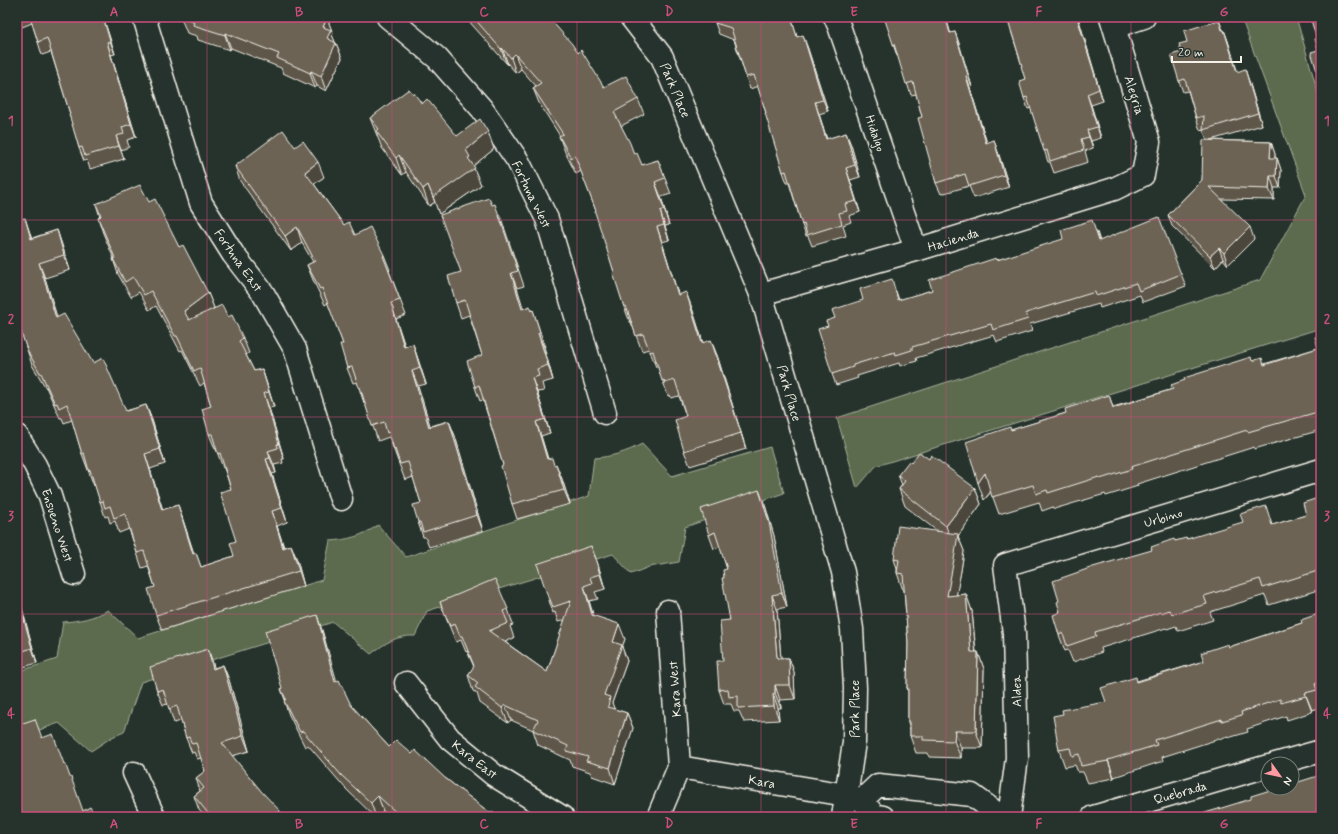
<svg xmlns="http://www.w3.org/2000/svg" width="1338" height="834" viewBox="0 0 1338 834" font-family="Mynerve,sans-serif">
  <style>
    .green { fill: #5b6b4d; stroke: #a8ae9a }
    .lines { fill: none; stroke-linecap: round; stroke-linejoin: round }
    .street-casing { stroke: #f4f1e8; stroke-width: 25 }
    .secondary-casing { stroke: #f4f1e8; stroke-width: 25 }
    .street { stroke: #26332d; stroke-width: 22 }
    .secondary { stroke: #26332d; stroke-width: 22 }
    .wall { fill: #5d5649; stroke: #f4f1e8 }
    .shaded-wall { fill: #4c463c; stroke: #f4f1e8 }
    .building { fill: #6c6455; stroke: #f4f1e8 }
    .grid { fill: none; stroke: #ce4e7e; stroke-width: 1; stroke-opacity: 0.55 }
    .labels { text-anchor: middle; stroke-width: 3; stroke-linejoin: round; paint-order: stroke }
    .street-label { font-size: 13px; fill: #f4f1e8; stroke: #26332d }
    .neatline { fill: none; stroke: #ce4e7e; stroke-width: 1.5 }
    .grid-label { font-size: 13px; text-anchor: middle; font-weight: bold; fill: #ce4e7e }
  </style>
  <rect width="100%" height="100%" fill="#26332d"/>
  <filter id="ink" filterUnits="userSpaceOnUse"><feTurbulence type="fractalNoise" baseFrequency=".025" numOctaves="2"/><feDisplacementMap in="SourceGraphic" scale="8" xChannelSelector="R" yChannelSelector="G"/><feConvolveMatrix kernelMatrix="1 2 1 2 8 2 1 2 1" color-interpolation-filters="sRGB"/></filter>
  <g filter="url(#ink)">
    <path class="green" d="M 1252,17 L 1296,17 L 1321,103 L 1321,328 L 876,466 L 857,488 L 837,418 L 1260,280 L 1306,195 L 1242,20 Z
      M 642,444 L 672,476 L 770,447 L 784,493 L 685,527 L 679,562 L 649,567 L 631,574 L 613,554 L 427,611 L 415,636 C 397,635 385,643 371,654 L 333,622 L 141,682 L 124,732 L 112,737 L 91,751 L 59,723 L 17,738 L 17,672 L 57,659 L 63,622 C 79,621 94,618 108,610 L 138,638 L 322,580 L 330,541 C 347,540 363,536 378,525 L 406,557 L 589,496 L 594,458 C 611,457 627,452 642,444 Z"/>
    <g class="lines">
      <defs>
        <path id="street" d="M 144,17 L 201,203 L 233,254 L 263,293 L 295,349 L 341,499
          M 388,17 L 437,58 L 482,109 L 518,161 L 547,219 L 605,413
          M 835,17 L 839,26 L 916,250
          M 1114,27 L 1144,17
          M 761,294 L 916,250 L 1114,189 L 1143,175 L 1149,142 L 1111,17
          M 17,436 L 35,465 L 50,496 L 74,574
          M 406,683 L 450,739 L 494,775 L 562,817
          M 1275,764 L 1321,751
          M 679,767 L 846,795 L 862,800 L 874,815 L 883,817
          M 134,773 L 154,817
          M 862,800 L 878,785 L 972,795 L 1002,817
          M 658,817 L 679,767 L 668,611
          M 1009,817 L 1017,758 L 1014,633 L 1005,565 L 1321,470
          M 1093,817 L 1268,766"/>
        <path id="secondary" d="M 631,17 L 662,57 L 761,294 L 843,572 L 852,629 L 855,688 L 854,742 L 843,817"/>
      </defs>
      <use href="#street" class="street-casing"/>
      <use href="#secondary" class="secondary-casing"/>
      <use href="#street" class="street"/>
      <use href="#secondary" class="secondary"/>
    </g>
    <path class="wall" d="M 18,17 L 103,17 L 115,54 L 111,55 L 136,137 L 127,140 L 129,147 L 121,150 L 124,159 L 90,169 L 87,160 L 84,161 L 79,148 L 70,114 L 51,52 L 42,55 L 32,23 L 22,27 Z
      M 465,17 L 548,17 L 578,53 L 604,87 L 638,99 L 644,114 L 621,126 L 634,154 L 642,165 L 658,160 L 671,194 L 661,197 L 669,225 L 665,226 L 669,240 L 662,242 L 678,295 L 692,308 L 703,343 L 717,355 L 746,449 L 690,466 L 684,451 L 686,416 L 679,396 L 671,398 L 670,395 L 668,396 L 658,367 L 656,367 L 649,349 L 642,351 L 631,322 L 630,322 L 624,307 L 614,272 L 596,211 L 581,171 L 576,174 L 565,152 L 559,136 L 560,136 L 539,103 L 533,88 L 536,86 L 521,69 L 516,73 L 508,64 L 507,64 L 466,18 Z
      M 719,17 L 791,17 L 797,37 L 807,46 L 828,111 L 819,114 L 827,139 L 846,133 L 851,145 L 860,177 L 850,180 L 860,212 L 849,216 L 851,222 L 843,225 L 846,236 L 812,246 L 808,236 L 806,236 L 802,225 L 789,183 L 787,183 L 783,172 L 758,86 L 750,89 L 734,40 L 719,34 L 715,23 Z
      M 1006,17 L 1078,17 L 1103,101 L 1091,105 L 1101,138 L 1091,141 L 1093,148 L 1085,151 L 1088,162 L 1054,173 L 1050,162 L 1048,162 L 1031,108 L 1028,109 L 1024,98 L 1025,79 L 1022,66 L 1008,21 L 1007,21 Z
      M 181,18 L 327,18 L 333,34 L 332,35 L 335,42 L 336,43 L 342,58 L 326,91 L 317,86 L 315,88 L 283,73 L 281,68 L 231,48 L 230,50 L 198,40 L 197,36 L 187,33 Z
      M 1219,20 L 1223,30 L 1224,30 L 1228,41 L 1237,72 L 1249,81 L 1262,125 L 1211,140 L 1271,142 L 1275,154 L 1275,158 L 1277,158 L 1281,170 L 1280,188 L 1274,188 L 1274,200 L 1221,199 L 1254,239 L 1228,265 L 1223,259 L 1215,268 L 1172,226 L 1168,215 L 1202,180 L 1207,140 L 1203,129 L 1200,130 L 1196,118 L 1188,91 L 1183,92 L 1179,81 L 1187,42 Z
      M 955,32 L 972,87 L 970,88 L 987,143 L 998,152 L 1009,187 L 974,198 L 969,186 L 941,194 L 936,183 L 922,117 L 916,94 L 911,95 L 898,56 L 897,56 L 893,44 Z
      M 413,94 L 422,104 L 457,136 L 488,132 L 494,149 L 473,166 L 481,185 L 439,214 L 435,202 L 429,206 L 406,172 L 402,175 L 382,148 L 370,118 Z
      M 295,147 L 324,177 L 314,184 L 344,225 L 355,235 L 384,255 L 390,270 L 389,271 L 406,315 L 396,319 L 405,346 L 413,344 L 426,384 L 418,386 L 430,426 L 449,421 L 455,436 L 483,531 L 429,547 L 425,537 L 423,537 L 418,522 L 421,503 L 413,477 L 405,480 L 389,437 L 378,441 L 365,403 L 364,403 L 357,382 L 353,383 L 347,368 L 343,344 L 328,303 L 325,305 L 313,280 L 307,265 L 313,262 L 302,243 L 291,251 L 240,181 L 235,166 Z
      M 149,202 L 179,247 L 208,293 L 214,308 L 211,310 L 228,317 L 243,338 L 249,353 L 246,355 L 254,371 L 262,369 L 274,407 L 269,408 L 284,459 L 282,459 L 283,463 L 274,465 L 276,473 L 272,474 L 287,522 L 277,526 L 284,547 L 291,545 L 297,560 L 304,586 L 162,630 L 156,615 L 155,587 L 148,566 L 142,568 L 129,529 L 119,533 L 115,521 L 110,523 L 108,516 L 105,517 L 95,485 L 94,486 L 82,454 L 72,420 L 64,423 L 62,418 L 60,418 L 46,387 L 46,388 L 32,365 L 20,328 L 17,329 L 17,220 L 30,233 L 32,238 L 57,230 L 70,270 L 45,278 L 57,318 L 93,363 L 126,411 L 146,405 L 152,420 L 165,464 L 150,469 L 163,510 L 178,505 L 194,554 L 196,553 L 201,567 L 234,556 L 236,541 L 231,489 L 224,468 L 223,468 L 216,449 L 215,449 L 209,434 L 211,406 L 204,383 L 200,386 L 182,350 L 180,351 L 156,306 L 149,310 L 139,292 L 131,297 L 118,274 L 113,259 L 114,259 L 103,233 L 98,218 L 100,217 L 96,204 Z
      M 492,205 L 501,218 L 524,286 L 517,288 L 523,309 L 533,310 L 545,347 L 544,347 L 553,380 L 542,383 L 544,391 L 537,392 L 550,433 L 541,436 L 548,459 L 555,465 L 562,479 L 570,504 L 517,519 L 512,504 L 503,465 L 483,400 L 480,401 L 475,387 L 482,355 L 469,315 L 461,318 L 456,303 L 461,272 Z
      M 1097,232 L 1100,241 L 1181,274 L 1186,286 L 1143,302 L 1140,295 L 1100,308 L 1099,304 L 1030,324 L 1032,331 L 997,342 L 994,335 L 916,358 L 917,361 L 900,366 L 899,363 L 857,376 L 858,378 L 836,385 L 832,374 L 828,326 L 835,318 L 896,291 L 899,300 L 932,290 L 997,260 Z
      M 1321,335 L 1321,430 L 1254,449 L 1254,447 L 1137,484 L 1138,486 L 1106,496 L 1105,494 L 1054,509 L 1053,507 L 1042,511 L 1039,502 L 999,514 L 991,492 L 984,500 L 1011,430 L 1066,413 L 1109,395 L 1113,407 L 1173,389 L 1252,361 L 1264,364 L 1318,348 Z
      M 929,459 L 975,488 L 981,504 L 958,536 L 964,551 L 961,571 L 956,595 L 966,594 L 972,611 L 976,652 L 978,652 L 984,669 L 982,748 L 961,748 L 961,758 L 929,757 L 928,753 L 916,753 L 910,736 L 910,730 L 908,722 L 908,691 L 907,688 L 908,643 L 904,590 L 903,590 L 897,573 L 897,569 L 894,559 L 937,531 L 905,506 L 899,489 L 902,485 L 898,475 L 911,463 Z
      M 1321,497 L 1321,589 L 1269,605 L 1265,595 L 1210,612 L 1213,620 L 1178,631 L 1176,626 L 1167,629 L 1166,628 L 1101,648 L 1102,652 L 1073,662 L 1068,650 L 1065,651 L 1059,635 L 1060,612 L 1059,601 L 1152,550 L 1175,541 L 1273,525 L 1306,515 Z
      M 765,505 L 774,536 L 787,607 L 777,609 L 781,658 L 789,658 L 794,672 L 795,699 L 780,700 L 781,708 L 778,708 L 779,720 L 744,722 L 739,711 L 734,711 L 731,704 L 724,704 L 719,690 L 723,661 L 730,620 L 724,578 L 727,569 L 720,547 L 714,549 L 709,535 Z
      M 17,529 L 19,535 L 17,535 Z
      M 597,561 L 605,589 L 595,592 L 598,599 L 589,601 L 593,615 L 625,639 L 622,647 L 627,661 L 612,703 L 614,709 L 627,713 L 633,728 L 615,784 L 592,776 L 590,772 L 572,766 L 570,760 L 538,745 L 533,730 L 511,720 L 508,723 L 480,703 L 477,693 L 473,691 L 468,675 L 474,667 L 467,651 L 466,652 L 461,640 L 456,642 L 446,618 L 440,602 L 508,609 L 513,625 L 510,626 L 514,638 L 505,642 L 547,672 L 565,620 L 558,622 L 555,612 L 553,613 L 548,597 Z
      M 17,593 L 37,663 L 17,669 Z
      M 1321,613 L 1321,707 L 1312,710 L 1312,712 L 1287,720 L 1286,716 L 1247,729 L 1248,732 L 1228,738 L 1228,736 L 1162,757 L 1163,761 L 1114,777 L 1114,778 L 1088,783 L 1083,772 L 1078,772 L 1075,765 L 1065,767 L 1059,750 L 1063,714 L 1106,702 L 1137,681 L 1204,661 L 1229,647 L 1302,623 Z
      M 322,630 L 336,681 L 351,705 L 389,747 L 412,754 L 445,778 L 490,813 L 499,817 L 390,817 L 383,811 L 377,817 L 375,817 L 346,789 L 308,745 L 305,747 L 289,715 L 284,701 L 285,700 L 281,689 L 282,688 Z
      M 208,649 L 214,668 L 223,665 L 229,680 L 249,751 L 232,756 L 282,817 L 205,817 L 199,810 L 194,796 L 200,791 L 196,778 L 205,771 L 201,758 L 197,759 L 194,752 L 192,753 L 186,738 L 181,721 L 174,723 L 168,704 L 163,705 L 157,691 Z"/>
    <path class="shaded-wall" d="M 103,17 L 107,29 L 115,54 L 110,41 Z
      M 945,17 L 946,17 L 954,45 L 950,33 Z
      M 1077,17 L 1078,17 L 1103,101 L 1099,89 Z
      M 327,18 L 333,34 L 332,35 L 336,44 L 336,43 L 342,58 L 326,91 L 321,76 L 323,27 Z
      M 1224,30 L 1228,41 L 1241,83 L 1237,72 Z
      M 955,32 L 959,43 L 972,87 L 968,75 Z
      M 225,33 L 231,48 L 230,50 L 225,35 Z
      M 803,35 L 807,46 L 828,111 L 823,100 Z
      M 107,42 L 111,55 L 136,137 L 131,124 Z
      M 502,48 L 508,64 L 507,64 L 501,49 Z
      M 515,54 L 521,69 L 516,73 L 511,58 Z
      M 1245,69 L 1249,81 L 1262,125 L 1258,113 Z
      M 311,71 L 317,86 L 315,88 L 310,73 Z
      M 966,76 L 970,88 L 990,154 L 986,143 Z
      M 1087,94 L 1091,105 L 1101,138 L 1097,127 Z
      M 815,102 L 819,114 L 830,151 L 826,139 Z
      M 1087,130 L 1091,141 L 1093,148 L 1089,137 Z
      M 488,132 L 494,149 L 473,166 L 481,185 L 439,214 L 433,197 L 466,150 Z
      M 846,133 L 851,145 L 860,177 L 855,165 Z
      M 116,136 L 121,150 L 124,159 L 119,146 Z
      M 994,140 L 998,152 L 1009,187 L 1004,175 Z
      M 1271,142 L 1275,154 L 1274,169 L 1270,158 Z
      M 399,155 L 406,172 L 402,175 L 396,158 Z
      M 1277,158 L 1281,170 L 1280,188 L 1276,176 Z
      M 318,162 L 324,177 L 310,187 L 305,172 Z
      M 846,168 L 850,180 L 860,212 L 856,201 Z
      M 1270,176 L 1274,188 L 1274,200 L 1269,189 Z
      M 655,182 L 661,197 L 669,225 L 664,209 Z
      M 428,185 L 435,202 L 429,206 L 423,189 Z
      M 660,211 L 665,226 L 669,240 L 664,225 Z
      M 25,218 L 37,254 L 31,239 Z
      M 297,227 L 302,243 L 291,251 L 285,236 Z
      M 657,227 L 662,242 L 683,310 L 678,295 Z
      M 1250,227 L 1254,239 L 1228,265 L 1224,253 Z
      M 57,230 L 62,245 L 70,270 L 64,255 Z
      M 1219,248 L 1223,259 L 1215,268 L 1210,256 Z
      M 39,263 L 45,278 L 62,333 L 56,318 Z
      M 511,273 L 517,288 L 528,323 L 522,309 Z
      M 686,292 L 692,308 L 708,358 L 702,343 Z
      M 208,293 L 214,308 L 189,326 L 184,311 Z
      M 391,303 L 396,319 L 409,362 L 404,347 Z
      M 538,333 L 544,347 L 553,380 L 548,365 Z
      M 711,340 L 717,355 L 746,449 L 741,433 Z
      M 413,344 L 418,359 L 426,384 L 420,368 Z
      M 262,369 L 267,384 L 274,407 L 269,392 Z
      M 412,371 L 418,386 L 435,442 L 429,427 Z
      M 532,378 L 537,392 L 550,433 L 545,419 Z
      M 264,393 L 269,408 L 284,459 L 279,444 Z
      M 146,405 L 152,420 L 165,464 L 160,449 Z
      M 449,421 L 455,436 L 483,531 L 477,515 Z
      M 536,422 L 541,436 L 552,473 L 547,459 Z
      M 268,451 L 274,465 L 276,473 L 270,458 Z
      M 145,454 L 150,469 L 167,525 L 162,510 Z
      M 266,459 L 272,474 L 287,522 L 282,508 Z
      M 556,464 L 562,479 L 570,504 L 564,490 Z
      M 985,473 L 992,490 L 984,500 L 978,483 Z
      M 975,488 L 981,504 L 958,536 L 964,551 L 961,571 L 953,613 L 947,596 L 952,543 L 946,526 Z
      M 759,490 L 765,505 L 774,536 L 787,607 L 782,593 Z
      M 178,505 L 183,520 L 199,569 L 193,554 Z
      M 272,511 L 277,526 L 288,563 L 283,548 Z
      M 291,545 L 297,560 L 304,586 L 299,571 Z
      M 591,546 L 597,561 L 605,589 L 600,574 Z
      M 584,586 L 589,601 L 598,630 L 592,615 Z
      M 17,593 L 22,608 L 37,663 L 32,648 L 17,595 Z
      M 966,594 L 972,611 L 977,668 L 971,652 Z
      M 772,595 L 777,609 L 782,673 L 777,658 Z
      M 317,615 L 322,630 L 341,696 L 335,682 Z
      M 619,624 L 625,639 L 622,647 L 627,661 L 612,703 L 616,713 L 613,722 L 604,695 L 613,642 Z
      M 208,649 L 213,663 L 218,683 L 213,669 Z
      M 978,652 L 984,669 L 982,748 L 976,731 Z
      M 789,658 L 794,672 L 795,699 L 790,685 Z
      M 223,665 L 229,680 L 249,751 L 243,736 Z
      M 775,685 L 780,700 L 781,708 L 775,693 Z
      M 1305,693 L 1312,710 L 1312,712 L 1306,696 Z
      M 773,694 L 778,708 L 779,720 L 774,706 Z
      M 505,705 L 511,720 L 508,723 L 502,708 Z
      M 627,713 L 633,728 L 615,784 L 610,768 Z
      M 955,731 L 961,748 L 961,758 L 954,741 Z
      M 1108,760 L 1114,777 L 1114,778 L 1108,761 Z
      M 378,796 L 383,811 L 377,817 L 376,817 L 371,803 Z
      M 280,811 L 282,817 L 274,817 Z"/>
    <path class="building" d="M 30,17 L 103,17 L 110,41 L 107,42 L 131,124 L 122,127 L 124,134 L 116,136 L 119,146 L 85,156 L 82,147 L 79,148 L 69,114 L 70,114 L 47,38 L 38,42 Z
      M 181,17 L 324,17 L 327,18 L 323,27 L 331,30 L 327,38 L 336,43 L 321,76 L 311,71 L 310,73 L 277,58 L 279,54 L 225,33 L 225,35 L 193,25 L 194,21 L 181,18 Z
      M 473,17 L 548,17 L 572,44 L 578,53 L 581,50 L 604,87 L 626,76 L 638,99 L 614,112 L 630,143 L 634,154 L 637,153 L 642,165 L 658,160 L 665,178 L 655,182 L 664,209 L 660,211 L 664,225 L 657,227 L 678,295 L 686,292 L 702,343 L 711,340 L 741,433 L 684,451 L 675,420 L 686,416 L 675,380 L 665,383 L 664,380 L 662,381 L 653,351 L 650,352 L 643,334 L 636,336 L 626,306 L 624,307 L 613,273 L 614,272 L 595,212 L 596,211 L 575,156 L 571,158 L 559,136 L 563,134 L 533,88 L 541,83 L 515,54 L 511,58 L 502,48 L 501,49 Z
      M 719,17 L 791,17 L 797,37 L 803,35 L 823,100 L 815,102 L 826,139 L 846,133 L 855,165 L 846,168 L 856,201 L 845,204 L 847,211 L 839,213 L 842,224 L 807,235 L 804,224 L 802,225 L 786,171 L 783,172 L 765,113 L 766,113 L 754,75 L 746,77 L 731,28 L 715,23 Z
      M 884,17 L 945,17 L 950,33 L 955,32 L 968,75 L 966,76 L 986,143 L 994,140 L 1004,175 L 969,186 L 965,174 L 936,183 L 918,118 L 922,117 L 913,82 L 906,84 L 894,44 L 893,44 Z
      M 1007,17 L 1077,17 L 1099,89 L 1087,94 L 1097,127 L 1087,130 L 1089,137 L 1081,139 L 1084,150 L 1050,161 L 1047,150 L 1044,151 L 1027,97 L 1024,98 L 1019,81 L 1025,79 L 1021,66 L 1022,66 Z
      M 1310,17 L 1321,17 L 1321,84 L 1311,52 L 1318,50 L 1315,39 L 1317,39 Z
      M 1219,20 L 1222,30 L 1224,30 L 1237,72 L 1245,69 L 1258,113 L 1203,130 L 1204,116 L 1196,118 L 1185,79 L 1179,81 L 1171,55 L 1181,52 L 1179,44 L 1187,42 L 1184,31 Z
      M 409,89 L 413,94 L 414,93 L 422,104 L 427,99 L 457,136 L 480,119 L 488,132 L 466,150 L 470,157 L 468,158 L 475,168 L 433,197 L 428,185 L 423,189 L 399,155 L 396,158 L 376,131 L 379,129 L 370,118 Z
      M 283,130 L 295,147 L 303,141 L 318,162 L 305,172 L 344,225 L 349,222 L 355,235 L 370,227 L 384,255 L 383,256 L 400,300 L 391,303 L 404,347 L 413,344 L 420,368 L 412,371 L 429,427 L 449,421 L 477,515 L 423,532 L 420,522 L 418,522 L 413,505 L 421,503 L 408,462 L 400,464 L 395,449 L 394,450 L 389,432 L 387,433 L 384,422 L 372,426 L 360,387 L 359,388 L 352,367 L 347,368 L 340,344 L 343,344 L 322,288 L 320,289 L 307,265 L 315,261 L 297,227 L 285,236 L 235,166 Z
      M 1203,140 L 1271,142 L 1270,158 L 1277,158 L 1276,176 L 1270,176 L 1269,189 L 1209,187 L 1250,227 L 1224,253 L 1219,248 L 1210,256 L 1168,215 L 1202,180 Z
      M 140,185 L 149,202 L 155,199 L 179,247 L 183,245 L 208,293 L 184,311 L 189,320 L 222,305 L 228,317 L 232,315 L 243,338 L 239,341 L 254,371 L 262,369 L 269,392 L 264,393 L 279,444 L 277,444 L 278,448 L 268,451 L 270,458 L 266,459 L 282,508 L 272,511 L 283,548 L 291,545 L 299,571 L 156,615 L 148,589 L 155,587 L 144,551 L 137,553 L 125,514 L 114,518 L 110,506 L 105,508 L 103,501 L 100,502 L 90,470 L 89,471 L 84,453 L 82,454 L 67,404 L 59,408 L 57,403 L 55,404 L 41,373 L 40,373 L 27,350 L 17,320 L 17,220 L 25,218 L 31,239 L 57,230 L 64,255 L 39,263 L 56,318 L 64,314 L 93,363 L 103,358 L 126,411 L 146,405 L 160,449 L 145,454 L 162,510 L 178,505 L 193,554 L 196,553 L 201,567 L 234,556 L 230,543 L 236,541 L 220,492 L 231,489 L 220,453 L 218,454 L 212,434 L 209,434 L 202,409 L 211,406 L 200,368 L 194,371 L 177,336 L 175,336 L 151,291 L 144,295 L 133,277 L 125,282 L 113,259 L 115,258 L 98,218 L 101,216 L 96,204 Z
      M 489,198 L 492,205 L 495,204 L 518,271 L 511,273 L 522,309 L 530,306 L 532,311 L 533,310 L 540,332 L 538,333 L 548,365 L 537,369 L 539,376 L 532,378 L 545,419 L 536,422 L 547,459 L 552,458 L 554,465 L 556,464 L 564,490 L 512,504 L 501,466 L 503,465 L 479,385 L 475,387 L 467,361 L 482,355 L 465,300 L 456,303 L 448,276 L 461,272 L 440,215 Z
      M 1159,217 L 1181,274 L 1139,291 L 1136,283 L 1096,296 L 1095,292 L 1026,313 L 1028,319 L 993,330 L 991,324 L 912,347 L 912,350 L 896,355 L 895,352 L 853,365 L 853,367 L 832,374 L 818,329 L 828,326 L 826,321 L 835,318 L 832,310 L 863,300 L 860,289 L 892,279 L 898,300 L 932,290 L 929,280 L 996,258 L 997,260 L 1063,239 L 1061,230 L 1092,220 L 1099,241 Z
      M 1321,335 L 1321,411 L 1248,432 L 1247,430 L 1131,467 L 1132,469 L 1100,479 L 1099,477 L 1048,493 L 1047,490 L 1036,494 L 1033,485 L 992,497 L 985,473 L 978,483 L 966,442 L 1010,427 L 1011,430 L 1066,413 L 1065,409 L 1109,395 L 1113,408 L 1173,389 L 1171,385 L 1185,380 L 1184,378 L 1251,357 L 1252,361 L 1262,358 L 1264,365 L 1318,348 L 1315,337 Z
      M 919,452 L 929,459 L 931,455 L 975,488 L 946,526 L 899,489 L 905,481 L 898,475 L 909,461 L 911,463 Z
      M 759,490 L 769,522 L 782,593 L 772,595 L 777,658 L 789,658 L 790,685 L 775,685 L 775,693 L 773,694 L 774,706 L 738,708 L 738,696 L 729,697 L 728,689 L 719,690 L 717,661 L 723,661 L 720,621 L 730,620 L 722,578 L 724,578 L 723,570 L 727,569 L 715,532 L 709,535 L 701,509 Z
      M 1321,497 L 1321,570 L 1263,588 L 1260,579 L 1204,596 L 1207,604 L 1172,614 L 1170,610 L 1161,613 L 1161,612 L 1095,632 L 1096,636 L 1067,646 L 1063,633 L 1059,635 L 1053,615 L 1060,612 L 1057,602 L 1059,601 L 1053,581 L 1093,567 L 1152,550 L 1151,547 L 1174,539 L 1175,541 L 1186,538 L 1187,539 L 1243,522 L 1240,514 L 1266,506 L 1272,525 L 1306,515 L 1303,503 Z
      M 898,526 L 958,534 L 955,554 L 947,596 L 966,594 L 971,652 L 978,652 L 976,731 L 955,731 L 954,741 L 923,740 L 923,736 L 910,736 L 910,722 L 908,722 L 908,688 L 907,688 L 908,643 L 903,574 L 897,573 L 899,560 L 894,559 Z
      M 591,546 L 600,574 L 590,577 L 592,583 L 584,586 L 592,615 L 619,624 L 613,642 L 622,645 L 604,695 L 610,697 L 608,707 L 627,713 L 610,768 L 586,761 L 588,757 L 566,751 L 568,746 L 533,730 L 538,720 L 505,705 L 502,708 L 475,687 L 478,683 L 468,675 L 474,666 L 462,636 L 460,636 L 455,624 L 450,626 L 440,602 L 495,579 L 508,609 L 503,611 L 508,623 L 489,631 L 547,672 L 571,601 L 553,607 L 549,597 L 548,597 L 537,564 Z
      M 17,595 L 32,648 L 17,653 Z
      M 1321,613 L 1321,682 L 1315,684 L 1317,690 L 1305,693 L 1306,696 L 1281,703 L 1280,699 L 1241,712 L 1242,715 L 1222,721 L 1222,719 L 1155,740 L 1157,745 L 1108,760 L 1108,761 L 1081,766 L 1079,754 L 1072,756 L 1070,748 L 1059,750 L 1053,716 L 1063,714 L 1062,710 L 1106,702 L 1101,688 L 1136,677 L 1137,682 L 1204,661 L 1201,653 L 1228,644 L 1229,647 L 1302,623 L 1301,620 Z
      M 317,615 L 335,682 L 339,680 L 351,705 L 389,747 L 396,740 L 412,754 L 415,750 L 445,778 L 490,813 L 491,811 L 499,817 L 401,817 L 378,796 L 371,803 L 341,775 L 303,731 L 300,732 L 284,701 L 286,699 L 281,689 L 282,688 L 265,631 Z
      M 208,649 L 213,669 L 223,665 L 243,736 L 222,743 L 261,791 L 280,811 L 274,817 L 211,817 L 194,796 L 204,788 L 196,778 L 205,771 L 196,743 L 192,744 L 189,737 L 186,738 L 177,706 L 169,709 L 163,689 L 157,691 L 150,667 Z
      M 35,719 L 42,738 L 53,734 L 64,764 L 65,763 L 70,777 L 71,777 L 83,811 L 90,807 L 93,812 L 95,811 L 98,817 L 26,817 L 25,815 L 23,816 L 17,798 L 17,725 Z
      M 1321,775 L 1321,817 L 1192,817 L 1251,799 L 1251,796 L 1277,788 L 1292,788 L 1292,784 Z
      M 724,814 L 732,817 L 723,817 Z
      M 1177,814 L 1178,817 L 1167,817 Z"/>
  </g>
  <path class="grid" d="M 207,17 L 207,817M 392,17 L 392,817M 577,17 L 577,817M 761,17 L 761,817M 946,17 L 946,817M 1131,17 L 1131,817M 17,220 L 1321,220M 17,417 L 1321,417M 17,614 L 1321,614"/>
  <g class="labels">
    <g class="street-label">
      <text transform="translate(676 90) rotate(67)" y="5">Park Place</text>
      <text transform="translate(1135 95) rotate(73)" y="5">Alegria</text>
      <text transform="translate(876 133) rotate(71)" y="5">Hidalgo</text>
      <text transform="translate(532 194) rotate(64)" y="5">Fortuna West</text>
      <text transform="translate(953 239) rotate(-17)" y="5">Hacienda</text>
      <text transform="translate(239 260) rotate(55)" y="5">Fortuna East</text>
      <text transform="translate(790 393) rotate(74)" y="5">Park Place</text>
      <text transform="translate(1163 517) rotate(-17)" y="5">Urbino</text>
      <text transform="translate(58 525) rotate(72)" y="5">Ensueno West</text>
      <text transform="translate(674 689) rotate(-94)" y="5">Kara West</text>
      <text transform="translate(1016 691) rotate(-91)" y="5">Aldea</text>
      <text transform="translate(854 709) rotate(-90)" y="5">Park Place</text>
      <text transform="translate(475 759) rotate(38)" y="5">Kara East</text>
      <text transform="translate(762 781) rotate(10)" y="5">Kara</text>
      <text transform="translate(1180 792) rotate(-16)" y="5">Quebrada</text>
    </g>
  </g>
  <rect width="1338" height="834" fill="none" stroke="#26332d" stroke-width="44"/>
  <g transform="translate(1280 776) rotate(123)"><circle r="19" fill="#26332d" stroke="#787f78"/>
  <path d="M0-3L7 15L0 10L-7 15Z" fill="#ff9aa2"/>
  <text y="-6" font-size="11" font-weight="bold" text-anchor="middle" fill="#f4f1e8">N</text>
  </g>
  <path d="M1172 56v6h69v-6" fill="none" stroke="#f4f1e8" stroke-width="2"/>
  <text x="1178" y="56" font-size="12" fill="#f4f1e8" stroke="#26332d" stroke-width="3" paint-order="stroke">20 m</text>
  <rect x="22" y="22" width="1294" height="790" class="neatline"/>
  <g class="grid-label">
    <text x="114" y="16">A</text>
    <text x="299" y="16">B</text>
    <text x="484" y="16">C</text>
    <text x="669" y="16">D</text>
    <text x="854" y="16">E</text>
    <text x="1039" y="16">F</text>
    <text x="1224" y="16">G</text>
    <text x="11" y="125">1</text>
    <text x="1327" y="125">1</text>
    <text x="11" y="323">2</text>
    <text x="1327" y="323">2</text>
    <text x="11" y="520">3</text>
    <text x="1327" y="520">3</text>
    <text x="11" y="718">4</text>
    <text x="1327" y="718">4</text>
    <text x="114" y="828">A</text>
    <text x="299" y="828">B</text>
    <text x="484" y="828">C</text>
    <text x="669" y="828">D</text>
    <text x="854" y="828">E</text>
    <text x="1039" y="828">F</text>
    <text x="1224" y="828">G</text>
  </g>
</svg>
